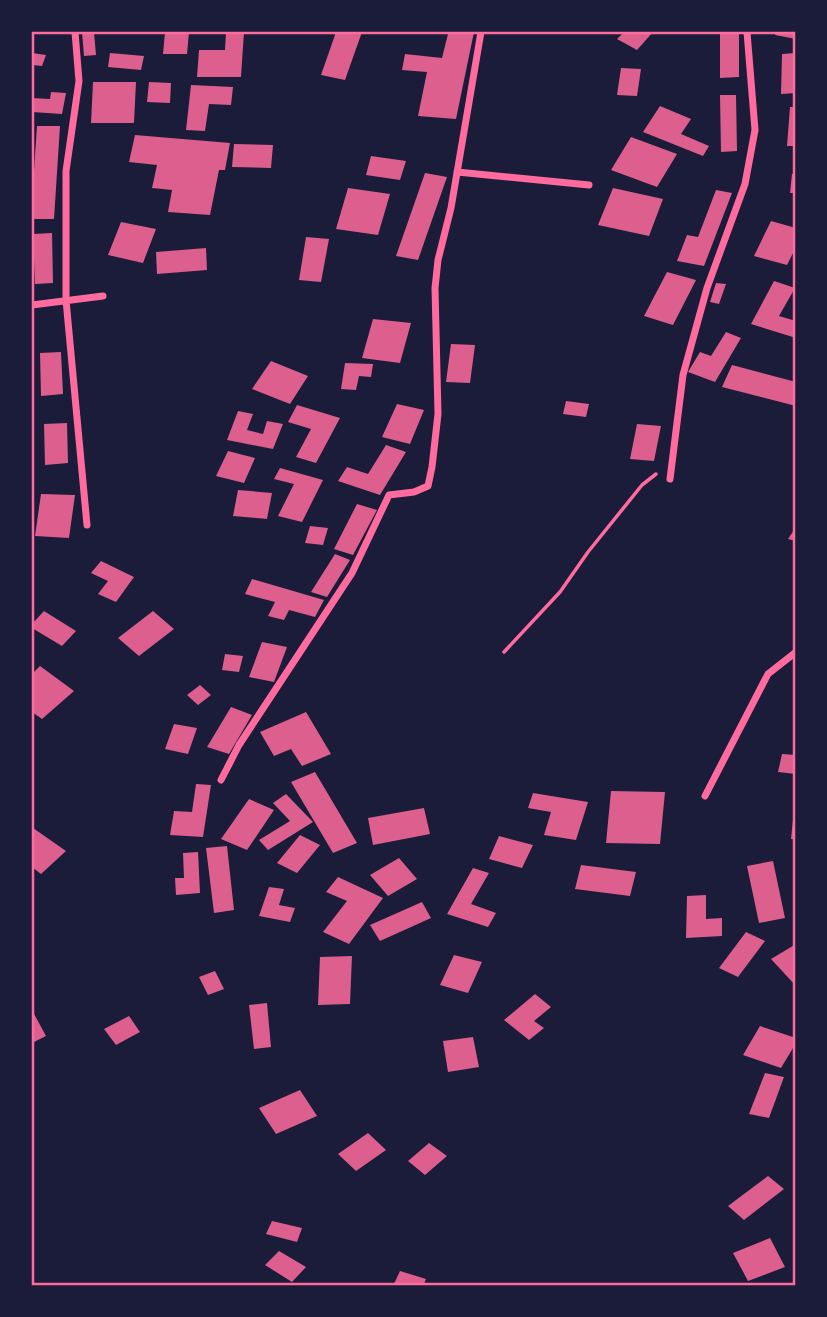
<svg xmlns="http://www.w3.org/2000/svg" width="827" height="1317" viewBox="0 0 827 1317" font-family="'Fira Sans',sans-serif">
  <style>
    .building { fill: #dd5f8e }
    .lines { fill: none; stroke-linecap: round; stroke-linejoin: round }
    .path { stroke: #ff6b9d; stroke-width: 3.5 }
    .minor { stroke: #ff6b9d; stroke-width: 7 }
    .neatline { fill: none; stroke: #ff6b9d; stroke-width: 2.5 }
  </style>
  <rect width="100%" height="100%" fill="#1b1b3a"/>
  <path class="building" d="M 82,32 L 94,32 L 96,55 L 84,56 Z
    M 165,32 L 189,32 L 187,54 L 163,54 Z
    M 226,32 L 244,32 L 241,77 L 197,77 L 199,50 L 225,50 Z
    M 336,32 L 362,32 L 345,80 L 321,75 Z
    M 436,32 L 474,32 L 456,119 L 418,116 L 427,72 L 402,70 L 405,54 L 442,58 L 448,34 L 436,33 Z
    M 624,32 L 653,32 L 637,50 L 617,39 Z
    M 720,32 L 739,32 L 739,77 L 720,78 Z
    M 776,32 L 796,32 L 796,39 L 775,35 Z
    M 32,53 L 46,55 L 42,66 L 32,65 Z
    M 110,53 L 144,56 L 141,70 L 108,67 Z
    M 796,53 L 796,93 L 781,94 L 782,54 Z
    M 621,68 L 641,69 L 637,96 L 617,95 Z
    M 93,82 L 136,82 L 134,123 L 91,123 Z
    M 149,82 L 171,83 L 170,103 L 147,102 Z
    M 191,85 L 233,87 L 231,105 L 209,104 L 205,131 L 186,130 Z
    M 51,92 L 66,93 L 62,114 L 32,112 L 32,98 L 50,99 Z
    M 720,95 L 736,95 L 737,151 L 721,152 Z
    M 660,106 L 691,119 L 681,134 L 709,146 L 703,156 L 643,132 Z
    M 790,107 L 796,107 L 796,146 L 787,146 Z
    M 37,126 L 60,126 L 54,219 L 32,219 L 32,171 L 34,171 Z
    M 135,135 L 230,143 L 225,170 L 219,170 L 210,215 L 168,212 L 172,190 L 152,188 L 157,165 L 129,162 Z
    M 631,137 L 677,154 L 657,187 L 611,170 Z
    M 234,144 L 273,145 L 271,168 L 232,167 Z
    M 371,156 L 406,161 L 400,180 L 366,175 Z
    M 425,173 L 447,177 L 418,260 L 396,256 Z
    M 796,173 L 796,193 L 790,193 L 792,174 Z
    M 348,188 L 390,194 L 378,235 L 336,229 Z
    M 613,188 L 663,199 L 649,236 L 598,225 Z
    M 716,190 L 732,193 L 704,266 L 677,261 L 687,235 L 698,237 Z
    M 771,221 L 796,228 L 796,247 L 787,265 L 754,256 Z
    M 121,222 L 156,229 L 143,263 L 108,255 Z
    M 52,233 L 53,283 L 35,284 L 33,234 Z
    M 306,237 L 329,239 L 321,282 L 299,280 Z
    M 206,248 L 207,270 L 157,274 L 156,252 Z
    M 667,272 L 696,280 L 673,325 L 644,316 Z
    M 774,281 L 795,288 L 779,316 L 796,321 L 796,338 L 751,324 Z
    M 716,283 L 726,284 L 719,304 L 710,302 Z
    M 373,319 L 411,323 L 400,363 L 362,358 Z
    M 726,332 L 741,338 L 715,382 L 688,372 L 700,352 L 711,356 Z
    M 451,344 L 475,345 L 470,383 L 446,382 Z
    M 61,352 L 63,394 L 41,396 L 40,353 Z
    M 271,361 L 308,376 L 290,404 L 252,389 Z
    M 345,363 L 373,364 L 371,377 L 359,376 L 356,390 L 341,389 Z
    M 732,365 L 796,382 L 796,406 L 722,387 Z
    M 566,401 L 589,404 L 586,417 L 563,414 Z
    M 397,404 L 424,410 L 410,444 L 382,437 Z
    M 297,405 L 340,418 L 316,463 L 296,457 L 311,429 L 288,422 Z
    M 238,411 L 253,414 L 247,430 L 263,434 L 267,421 L 283,424 L 273,449 L 227,440 Z
    M 67,423 L 68,463 L 45,465 L 44,424 Z
    M 637,424 L 661,426 L 654,461 L 630,459 Z
    M 386,445 L 406,452 L 380,495 L 338,481 L 347,467 L 368,474 Z
    M 228,451 L 255,458 L 244,483 L 216,476 Z
    M 280,468 L 323,480 L 302,522 L 278,516 L 294,484 L 274,479 Z
    M 238,490 L 272,493 L 267,519 L 233,516 Z
    M 41,494 L 75,495 L 69,538 L 35,536 Z
    M 357,504 L 377,510 L 353,555 L 334,549 Z
    M 310,526 L 328,528 L 323,545 L 305,543 Z
    M 796,527 L 796,541 L 788,539 Z
    M 335,554 L 350,560 L 327,597 L 311,592 Z
    M 101,561 L 134,577 L 116,602 L 98,594 L 108,581 L 91,573 Z
    M 252,579 L 324,600 L 315,617 L 289,610 L 284,620 L 268,616 L 275,602 L 245,594 Z
    M 44,611 L 76,631 L 62,646 L 32,628 L 32,624 Z
    M 153,611 L 174,629 L 139,656 L 118,638 Z
    M 262,642 L 287,647 L 274,682 L 249,677 Z
    M 225,654 L 243,656 L 239,672 L 222,670 Z
    M 40,666 L 74,691 L 42,719 L 32,712 L 32,674 Z
    M 200,685 L 211,695 L 198,705 L 187,695 Z
    M 231,707 L 252,715 L 229,754 L 207,747 Z
    M 306,712 L 331,754 L 302,766 L 291,749 L 274,756 L 260,732 Z
    M 174,724 L 197,728 L 188,754 L 165,749 Z
    M 782,754 L 796,755 L 796,774 L 778,772 Z
    M 315,772 L 357,843 L 333,853 L 291,782 Z
    M 196,784 L 211,785 L 203,837 L 170,835 L 174,811 L 192,812 Z
    M 611,791 L 665,792 L 660,844 L 606,843 Z
    M 533,793 L 588,802 L 576,840 L 544,835 L 551,812 L 528,808 Z
    M 286,794 L 313,822 L 268,850 L 259,840 L 290,821 L 273,803 Z
    M 249,799 L 274,810 L 247,850 L 221,839 Z
    M 424,808 L 430,834 L 373,845 L 368,818 Z
    M 794,810 L 796,810 L 796,839 L 791,839 Z
    M 33,828 L 66,851 L 41,874 L 32,867 Z
    M 300,835 L 320,845 L 297,873 L 277,863 Z
    M 499,836 L 533,845 L 522,868 L 489,859 Z
    M 227,846 L 234,910 L 214,913 L 206,848 Z
    M 198,852 L 200,893 L 176,895 L 175,878 L 184,878 L 183,853 Z
    M 399,858 L 417,879 L 388,896 L 370,875 Z
    M 773,861 L 785,918 L 759,923 L 747,866 Z
    M 581,865 L 636,872 L 630,896 L 575,889 Z
    M 473,868 L 489,873 L 471,904 L 496,913 L 488,927 L 447,914 Z
    M 338,877 L 383,898 L 349,944 L 323,932 L 347,901 L 326,892 Z
    M 269,887 L 284,889 L 279,905 L 295,908 L 290,922 L 259,916 Z
    M 706,895 L 706,919 L 722,918 L 722,936 L 686,938 L 687,896 Z
    M 422,902 L 431,918 L 380,941 L 370,925 Z
    M 746,932 L 765,941 L 738,977 L 719,968 Z
    M 796,944 L 796,986 L 771,959 Z
    M 454,955 L 482,962 L 468,993 L 440,985 Z
    M 352,956 L 350,1004 L 318,1005 L 320,957 Z
    M 215,971 L 224,989 L 208,995 L 199,977 Z
    M 535,994 L 551,1007 L 534,1021 L 544,1028 L 529,1040 L 504,1020 Z
    M 267,1003 L 271,1047 L 254,1049 L 249,1005 Z
    M 32,1010 L 46,1036 L 32,1043 Z
    M 129,1016 L 140,1032 L 116,1045 L 104,1029 Z
    M 760,1026 L 796,1038 L 796,1043 L 781,1068 L 743,1055 Z
    M 473,1037 L 479,1067 L 448,1072 L 443,1041 Z
    M 765,1073 L 784,1077 L 769,1118 L 749,1114 Z
    M 300,1090 L 317,1116 L 276,1134 L 259,1108 Z
    M 368,1133 L 386,1150 L 356,1171 L 338,1154 Z
    M 429,1143 L 447,1156 L 425,1175 L 408,1161 Z
    M 768,1176 L 784,1189 L 744,1220 L 728,1206 Z
    M 272,1221 L 302,1228 L 297,1242 L 266,1234 Z
    M 770,1238 L 785,1267 L 748,1281 L 733,1253 Z
    M 279,1251 L 306,1267 L 292,1282 L 265,1265 Z
    M 400,1271 L 426,1279 L 423,1286 L 393,1286 Z"/>
  <g class="lines">
    <path class="path" d="M 504,652 L 560,592 L 588,552 L 642,485 L 656,474"/>
    <path class="minor" d="M 75,32 L 79,81 L 66,171 L 66,300 L 87,525
      M 457,172 L 589,185
      M 32,305 L 103,296
      M 670,479 L 683,375 L 707,288 L 745,184 L 755,130 L 747,32
      M 221,780 L 239,745 L 352,573 L 389,495 L 414,492 L 428,486 L 432,467 L 438,414 L 435,288 L 438,260 L 451,208 L 481,32
      M 705,796 L 768,674 L 796,652"/>
  </g>
  <rect width="827" height="1317" fill="none" stroke="#1b1b3a" stroke-width="66"/>
  <rect x="33" y="33" width="761" height="1251" class="neatline"/>
</svg>
